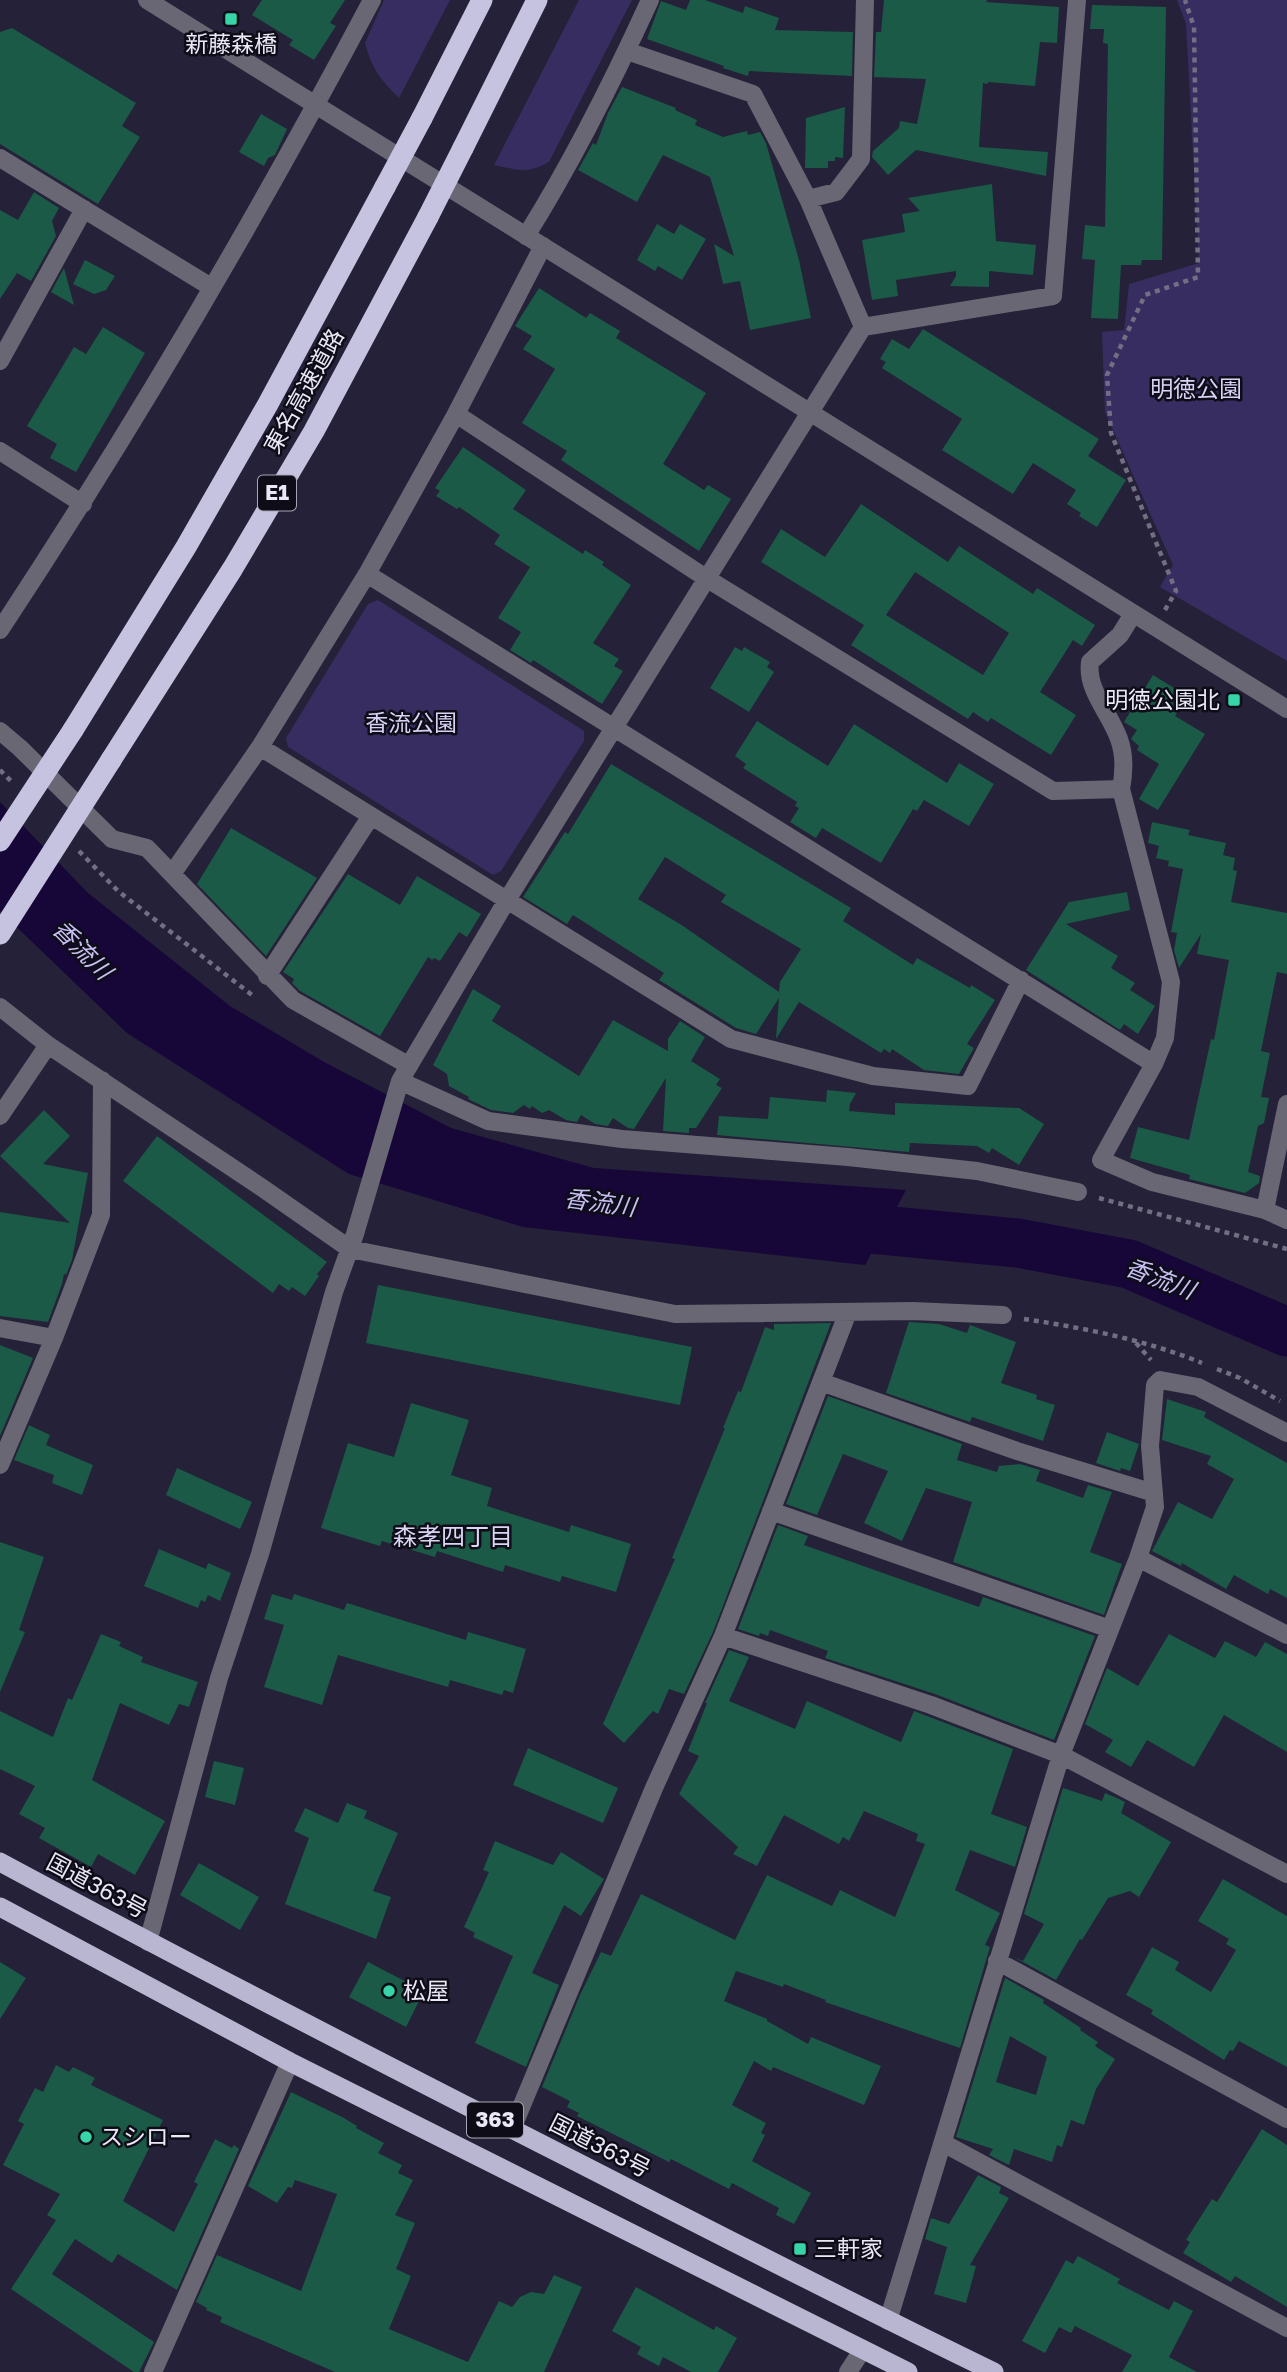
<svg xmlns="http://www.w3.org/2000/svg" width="1287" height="2372" viewBox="0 0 1287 2372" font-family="'Golos Text','Noto Sans JP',sans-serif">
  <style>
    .green { fill: #382d60 }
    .water { fill: #170638 }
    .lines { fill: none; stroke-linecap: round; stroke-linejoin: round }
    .river { stroke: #170638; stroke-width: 49 }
    .building { fill: #1a5a46; fill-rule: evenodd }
    .path { stroke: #726f83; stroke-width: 4.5; stroke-dasharray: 5 5; stroke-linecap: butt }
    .minor { stroke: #686773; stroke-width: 18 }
    .tertiary { stroke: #686773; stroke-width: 18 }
    .trunk { stroke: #b9b6d1; stroke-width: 19 }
    .motorway { stroke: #c6c3e1; stroke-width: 21 }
    .motorway-bridge { stroke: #c6c3e1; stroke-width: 21 }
    .poi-dot { fill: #36d4a7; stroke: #0e0d17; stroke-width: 2.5 }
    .labels { text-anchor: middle; stroke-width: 5; stroke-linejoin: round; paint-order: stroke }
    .shield { fill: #0e0d17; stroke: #a8a6b4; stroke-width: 2 }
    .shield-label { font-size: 21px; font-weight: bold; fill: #eae8f7 }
    .poi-label { font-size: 23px; fill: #eae8f7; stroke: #0e0d17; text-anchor: start }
    .park-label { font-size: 23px; fill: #d6d2f5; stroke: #0e0d17 }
    .street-label { font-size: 23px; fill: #eae8f7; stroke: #0e0d17 }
    .water-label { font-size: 24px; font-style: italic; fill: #c6bff3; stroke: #0e0d17 }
    .neighbourhood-label { font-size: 24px; fill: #d9d5f3; stroke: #0e0d17 }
  </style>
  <rect width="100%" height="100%" fill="#252138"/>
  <path class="green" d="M 384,0 L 450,0 L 399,98 C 380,79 372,69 365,43 Z
    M 579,0 L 632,0 L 549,162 C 528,174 518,170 494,165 Z
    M 1177,0 L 1287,0 L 1287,661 L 1160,587 L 1173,565 L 1105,412 L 1102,332 L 1124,330 L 1129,284 L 1199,263 L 1186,24 Z
    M 378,600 L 584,731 L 584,741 L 501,871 L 493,875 L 288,747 L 286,738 L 368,604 Z"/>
  <path class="water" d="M 0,802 L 88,893 L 230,1006 L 324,1062 L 451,1128 L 594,1168 L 906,1190 L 865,1265 L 523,1227 L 349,1174 L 127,1033 L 0,911 Z"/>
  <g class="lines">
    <path class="river" d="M 819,1224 L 1018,1243 L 1129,1264 L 1287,1332"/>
  </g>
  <path class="building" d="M 262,0 L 345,0 L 330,23 L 336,26 L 314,60 L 289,45 L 293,40 L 252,15 Z
    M 690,0 L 705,0 L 743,13 L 745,6 L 779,18 L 775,30 L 853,32 L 852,76 L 749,71 L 748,76 L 723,68 L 724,66 L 647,39 L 661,1 L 686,10 Z
    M 884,0 L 987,0 L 986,2 L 1059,7 L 1057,43 L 1040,42 L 1035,86 L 988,82 L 988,84 L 983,83 L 979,147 L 1048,152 L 1046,176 L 916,150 L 888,175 L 872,157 L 873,151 L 899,128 L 900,121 L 917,124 L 926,79 L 874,77 L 876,32 L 881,32 Z
    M 1092,5 L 1166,7 L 1162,260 L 1142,260 L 1141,265 L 1121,265 L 1118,319 L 1091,318 L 1095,260 L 1082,259 L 1085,225 L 1105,227 L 1108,44 L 1103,43 L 1104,29 L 1090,29 Z
    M 12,28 L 136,103 L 122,126 L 140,137 L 98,204 L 0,144 L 0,32 Z
    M 622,87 L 676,108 L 675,110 L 697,120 L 695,125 L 723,137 L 747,131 L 748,135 L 760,132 L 766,143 L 799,260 L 811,318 L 750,330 L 740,281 L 723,284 L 714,244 L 734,256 L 710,177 L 663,155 L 637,202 L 578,170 L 593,143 L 596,145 L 608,113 Z
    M 845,107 L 843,158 L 835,157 L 835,161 L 828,161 L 828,168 L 805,168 L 806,118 Z
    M 261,114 L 287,129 L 275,155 L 268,158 L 264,166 L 239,152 Z
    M 992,184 L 996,241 L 1036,245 L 1033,275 L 989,271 L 989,287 L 950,286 L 956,276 L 956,271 L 896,280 L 898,296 L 872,300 L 862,240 L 905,232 L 902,214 L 920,211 L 908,198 Z
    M 34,192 L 59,208 L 52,221 L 56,236 L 31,281 L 17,273 L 0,299 L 0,210 L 18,220 Z
    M 657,224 L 674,234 L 680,224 L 706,239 L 682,280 L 658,266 L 655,271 L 637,260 Z
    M 85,260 L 115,276 L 106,290 L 94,294 L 73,284 Z
    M 64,268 L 74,305 L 51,292 Z
    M 539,288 L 586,318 L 590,313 L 620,331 L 616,338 L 706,393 L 663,464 L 704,490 L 708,485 L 731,499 L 699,551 L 561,460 L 567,451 L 522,423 L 555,369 L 523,349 L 532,336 L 515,326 Z
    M 103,327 L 145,353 L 76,472 L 50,458 L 57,444 L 27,426 L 74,347 L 86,354 Z
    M 923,329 L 1099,439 L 1088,456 L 1126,480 L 1097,527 L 1079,516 L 1081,513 L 1067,504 L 1076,490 L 1033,463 L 1013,494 L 942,450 L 962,419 L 882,368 L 886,362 L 880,359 L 892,339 L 909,349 Z
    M 463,447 L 526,490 L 513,509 L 583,554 L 585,550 L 604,562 L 602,565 L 631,585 L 593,643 L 619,659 L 614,666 L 623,671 L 602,704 L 533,660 L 531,663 L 510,650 L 521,632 L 498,618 L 530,567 L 494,544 L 500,535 L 459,507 L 457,509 L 436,496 L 440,491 L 435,488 Z
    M 861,504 L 948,562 L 959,546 L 1033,594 L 1037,588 L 1095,625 L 1082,646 L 1073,640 L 1040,692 L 1076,715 L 1051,755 L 991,718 L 988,722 L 973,712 L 968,719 L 851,645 L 864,625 L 761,562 L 781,529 L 825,557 ZM 915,572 L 1009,633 L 983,675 L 886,615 Z
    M 735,647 L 742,651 L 744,647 L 770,662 L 767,667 L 774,672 L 749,712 L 710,688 Z
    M 1153,675 L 1187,696 L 1175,716 L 1205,734 L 1158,810 L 1139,799 L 1159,764 L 1137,750 L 1139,746 L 1131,739 L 1137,730 L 1124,722 Z
    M 757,721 L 828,766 L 854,724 L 947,783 L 959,763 L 994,784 L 969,826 L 924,800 L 917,811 L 913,809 L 881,863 L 822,828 L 816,838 L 790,822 L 799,808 L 795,806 L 797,802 L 743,768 L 746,764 L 735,756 Z
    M 611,764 L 851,908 L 843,921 L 913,965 L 917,958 L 970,988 L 971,985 L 995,1000 L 967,1044 L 974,1048 L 959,1074 L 924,1070 L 892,1049 L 890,1053 L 884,1049 L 881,1053 L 799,1002 L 776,1039 L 779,998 L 756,1034 L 736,1028 L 659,980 L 664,973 L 573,915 L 567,924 L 523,897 L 565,832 L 568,834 ZM 665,857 L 726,895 L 721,902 L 801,949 L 780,982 L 779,992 L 680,924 L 638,899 Z
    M 1152,822 L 1190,830 L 1188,835 L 1226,843 L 1223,855 L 1235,858 L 1233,870 L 1237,871 L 1231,902 L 1287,913 L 1287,974 L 1277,972 L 1261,1051 L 1270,1053 L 1261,1097 L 1269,1098 L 1264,1123 L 1258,1126 L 1248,1172 L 1260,1176 L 1259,1183 L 1245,1193 L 1189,1179 L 1190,1175 L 1130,1158 L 1138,1127 L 1189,1140 L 1211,1039 L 1214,1040 L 1229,960 L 1197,954 L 1201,934 L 1179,968 L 1174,950 L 1177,933 L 1171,932 L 1183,869 L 1168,866 L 1169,861 L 1156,858 L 1159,846 L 1148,843 Z
    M 231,828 L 317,878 L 266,956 L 197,884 Z
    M 348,874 L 400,905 L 417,876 L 481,914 L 467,937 L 459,932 L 440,961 L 434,958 L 432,960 L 428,957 L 380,1036 L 300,991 L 292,983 L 294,979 L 283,972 Z
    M 1127,892 L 1130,910 L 1066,924 L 1118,956 L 1111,968 L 1135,983 L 1130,990 L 1155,1006 L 1138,1034 L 1124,1024 L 1120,1030 L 1026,970 L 1069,902 Z
    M 473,989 L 501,1006 L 492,1021 L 579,1076 L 613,1020 L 668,1051 L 668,1039 L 680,1021 L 705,1037 L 691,1061 L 720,1079 L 716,1085 L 722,1088 L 696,1128 L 689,1128 L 689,1133 L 663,1131 L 666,1078 L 634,1129 L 628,1128 L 613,1118 L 608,1126 L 595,1124 L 581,1115 L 577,1122 L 566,1120 L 549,1110 L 542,1113 L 532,1106 L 530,1109 L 524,1105 L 513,1113 L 491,1110 L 468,1099 L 469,1097 L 449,1086 L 447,1074 L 433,1065 Z
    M 827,1090 L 856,1093 L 850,1104 L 849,1111 L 895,1115 L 895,1103 L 1019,1108 L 1044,1124 L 1019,1165 L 992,1148 L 989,1153 L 977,1146 L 910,1143 L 909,1152 L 717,1135 L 719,1116 L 768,1119 L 770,1097 L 826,1102 Z
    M 44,1110 L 70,1136 L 43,1164 L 88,1173 L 72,1260 L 66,1275 L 64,1274 L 62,1284 L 48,1322 L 0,1316 L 0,1212 L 70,1223 L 0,1156 Z
    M 157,1136 L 327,1262 L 317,1274 L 319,1276 L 305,1296 L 292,1287 L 289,1291 L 279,1284 L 273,1293 L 123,1181 Z
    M 378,1285 L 692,1347 L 680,1405 L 366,1343 Z
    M 909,1322 L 939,1324 L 967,1333 L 970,1325 L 1016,1342 L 1001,1383 L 1037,1395 L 1036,1399 L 1055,1405 L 1043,1441 L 972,1417 L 970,1422 L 886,1393 Z
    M 831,1323 L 713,1632 L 684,1694 L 669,1689 L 658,1714 L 653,1711 L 624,1743 L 603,1724 L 675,1559 L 672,1558 L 725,1428 L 723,1428 L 738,1391 L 741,1392 L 765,1327 L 774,1330 L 774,1324 Z
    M 0,1345 L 33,1358 L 0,1436 Z
    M 828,1396 L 962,1444 L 957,1460 L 997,1472 L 999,1466 L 1020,1464 L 1040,1470 L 1036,1481 L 1083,1498 L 1088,1485 L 1112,1492 L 1090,1552 L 1122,1564 L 1104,1615 L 953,1562 L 972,1502 L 926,1488 L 902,1541 L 864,1523 L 888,1471 L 843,1454 L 817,1515 L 786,1504 Z
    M 1167,1399 L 1206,1412 L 1204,1417 L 1287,1463 L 1287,1598 L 1270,1589 L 1268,1594 L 1234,1575 L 1226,1589 L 1182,1563 L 1181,1566 L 1152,1551 L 1178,1502 L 1212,1519 L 1234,1479 L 1207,1464 L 1211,1456 L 1162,1440 Z
    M 411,1403 L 469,1420 L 451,1475 L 492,1488 L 487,1506 L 569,1532 L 571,1525 L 631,1544 L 616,1592 L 562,1576 L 560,1582 L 505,1565 L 503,1572 L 437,1551 L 435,1557 L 382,1541 L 380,1546 L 321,1528 L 348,1443 L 394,1457 Z
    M 29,1425 L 50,1435 L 46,1445 L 93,1465 L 82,1495 L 52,1483 L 54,1475 L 14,1460 Z
    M 1107,1432 L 1139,1444 L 1130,1471 L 1121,1468 L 1120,1471 L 1096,1463 Z
    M 177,1468 L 252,1502 L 240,1529 L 166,1495 Z
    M 778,1525 L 808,1536 L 804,1545 L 979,1607 L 983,1597 L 1095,1636 L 1054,1740 L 935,1694 L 825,1658 L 828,1651 L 770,1630 L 768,1636 L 760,1633 L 759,1636 L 738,1629 Z
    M 0,1542 L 44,1557 L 19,1630 L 25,1632 L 0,1692 Z
    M 159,1549 L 206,1569 L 208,1563 L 231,1573 L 220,1601 L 208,1595 L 205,1602 L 201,1600 L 198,1608 L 144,1586 Z
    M 272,1594 L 292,1600 L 294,1594 L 344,1610 L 347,1603 L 466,1640 L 468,1632 L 526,1649 L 513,1693 L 504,1690 L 502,1695 L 450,1680 L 448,1687 L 338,1655 L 322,1705 L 264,1687 L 284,1625 L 264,1619 Z
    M 101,1634 L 121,1642 L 119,1646 L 143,1657 L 141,1662 L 198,1682 L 189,1707 L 179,1704 L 169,1725 L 120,1703 L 92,1780 L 165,1821 L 135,1875 L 98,1854 L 91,1867 L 39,1838 L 45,1828 L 19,1814 L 35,1786 L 0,1769 L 0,1711 L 53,1737 L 68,1698 L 72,1700 Z
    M 1169,1634 L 1215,1658 L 1225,1641 L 1256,1657 L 1265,1642 L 1287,1654 L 1287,1752 L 1224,1715 L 1194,1767 L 1147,1740 L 1131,1767 L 1105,1752 L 1113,1740 L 1085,1724 L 1107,1668 L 1138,1686 Z
    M 729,1650 L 749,1657 L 729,1701 L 795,1729 L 807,1701 L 901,1742 L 914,1711 L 1013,1749 L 991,1814 L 1027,1827 L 1015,1867 L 970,1850 L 955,1890 L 1000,1913 L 985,1945 L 990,1947 L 960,2048 L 825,2002 L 826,2000 L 784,1984 L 783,1987 L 736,1971 L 724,2001 L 767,2019 L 767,2021 L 808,2044 L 811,2037 L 881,2066 L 864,2105 L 773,2067 L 771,2071 L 754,2061 L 732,2105 L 766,2123 L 761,2133 L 765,2135 L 752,2161 L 811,2193 L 794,2224 L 776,2215 L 779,2208 L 732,2183 L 729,2189 L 671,2159 L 669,2162 L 577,2116 L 579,2113 L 567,2107 L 570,2101 L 542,2087 L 580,1995 L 601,1952 L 611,1956 L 641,1894 L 735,1940 L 767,1875 L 832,1906 L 840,1890 L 895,1917 L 925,1844 L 916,1841 L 918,1834 L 864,1811 L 849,1841 L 843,1837 L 839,1844 L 784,1815 L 757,1866 L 733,1854 L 738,1847 L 679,1794 L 699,1756 L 688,1751 L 707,1703 L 705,1703 Z
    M 528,1748 L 618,1788 L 603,1823 L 513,1785 Z
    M 214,1761 L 244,1768 L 235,1805 L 205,1797 Z
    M 1063,1788 L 1102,1801 L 1105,1793 L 1119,1799 L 1125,1802 L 1121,1813 L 1171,1842 L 1139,1897 L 1130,1891 L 1108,1898 L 1082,1940 L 1080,1939 L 1056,1980 L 1012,1956 L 1023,1961 L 1044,1924 L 1024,1914 Z
    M 347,1803 L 367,1811 L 364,1818 L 398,1833 L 373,1891 L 391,1897 L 376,1939 L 285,1904 L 309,1838 L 294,1831 L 305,1808 L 338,1823 Z
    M 495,1841 L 553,1865 L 561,1852 L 604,1879 L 581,1916 L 564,1905 L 532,1973 L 559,1985 L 526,2067 L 475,2043 L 513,1956 L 473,1937 L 475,1933 L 464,1927 L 489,1872 L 483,1870 Z
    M 199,1863 L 259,1897 L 240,1930 L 180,1895 Z
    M 1223,1879 L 1287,1916 L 1287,2067 L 1239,2041 L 1233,2051 L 1230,2050 L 1224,2060 L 1151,2014 L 1153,2010 L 1126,1995 L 1152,1947 L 1179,1962 L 1175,1970 L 1211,1992 L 1236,1950 L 1226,1944 L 1229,1939 L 1198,1921 Z
    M 0,1962 L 26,1978 L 0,2019 Z
    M 368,1962 L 424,1991 L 406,2027 L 349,1997 Z
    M 1005,1978 L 1044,2000 L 1043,2003 L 1081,2028 L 1080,2030 L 1098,2042 L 1095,2046 L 1115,2059 L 1096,2089 L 1084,2125 L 1071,2120 L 1062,2147 L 1057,2145 L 1052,2162 L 1014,2149 L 1009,2165 L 989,2155 L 993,2149 L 956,2137 ZM 1010,2036 L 1047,2057 L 1036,2095 L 996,2082 Z
    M 56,2065 L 69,2072 L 73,2067 L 95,2078 L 91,2085 L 163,2120 L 123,2201 L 174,2232 L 198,2184 L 194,2182 L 215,2139 L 232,2148 L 234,2145 L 239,2149 L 177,2290 L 118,2254 L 112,2263 L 75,2239 L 52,2274 L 154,2342 L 139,2372 L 134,2372 L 107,2354 L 11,2289 L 56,2220 L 47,2215 L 60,2194 L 3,2165 L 24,2124 L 18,2121 L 35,2088 L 43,2092 Z
    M 291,2092 L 344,2118 L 357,2126 L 356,2128 L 384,2143 L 378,2153 L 402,2165 L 398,2173 L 413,2180 L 395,2215 L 415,2223 L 396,2269 L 411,2276 L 389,2329 L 468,2362 L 499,2301 L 512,2307 L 520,2297 L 531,2292 L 544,2294 L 554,2275 L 582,2287 L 544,2372 L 335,2372 L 220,2322 L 222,2317 L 206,2310 L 207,2308 L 196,2302 L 217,2255 L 301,2291 L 337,2194 L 295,2180 L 292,2188 L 288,2187 L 277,2203 L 248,2186 Z
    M 1262,2129 L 1287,2145 L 1287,2307 L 1235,2276 L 1231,2282 L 1183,2253 L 1190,2242 L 1186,2240 L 1212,2199 L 1217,2202 Z
    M 978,2175 L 1001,2187 L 999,2193 L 1009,2198 L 970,2265 L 976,2266 L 966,2303 L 934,2294 L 947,2247 L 925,2239 L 931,2218 L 949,2224 Z
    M 1078,2256 L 1120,2279 L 1117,2283 L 1169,2310 L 1174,2301 L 1193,2311 L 1169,2357 L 1197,2372 L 1122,2372 L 1132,2355 L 1075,2326 L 1071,2333 L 1059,2327 L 1045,2353 L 1022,2341 L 1066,2260 L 1073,2264 Z
    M 636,2287 L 714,2330 L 716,2326 L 737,2338 L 718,2372 L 691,2372 L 663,2357 L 659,2366 L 637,2354 L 641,2347 L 612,2331 Z"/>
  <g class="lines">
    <path class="path" d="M 1165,610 L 1176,591 L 1111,433 L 1107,375 L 1145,295 L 1198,277 L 1194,27 L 1185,0
      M 0,770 L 12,782
      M 79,851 L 118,891 L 252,995
      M 1099,1198 L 1287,1249
      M 1024,1319 C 1084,1328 1146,1340 1202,1363
      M 1136,1343 L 1151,1360
      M 1217,1369 L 1240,1378 L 1280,1401"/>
    <path class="minor" d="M 627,51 L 753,94 L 808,199 L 863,327
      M 0,158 L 211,287
      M 808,199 L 836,192 L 861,159 L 865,0
      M 526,236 C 573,161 613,81 650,0
      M 0,361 L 84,209
      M 456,414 L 706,578 L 1053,791 L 1121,789
      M 0,451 L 83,504
      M 367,574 L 1154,1064 L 1165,1038 L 1171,982 L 1121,789 C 1124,773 1125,755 1119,739 C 1110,713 1086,690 1090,662 L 1120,635 L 1133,614
      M 0,630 C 134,427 258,215 372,0
      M 0,731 L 20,748 L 112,839 L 147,848 L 293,1000 L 408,1065
      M 260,747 L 731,1039 L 873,1076 L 968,1086 L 1021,980
      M 172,874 L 260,747 L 367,574 L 456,414 L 543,246
      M 267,976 L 371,816
      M 0,1007 L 48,1045 L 261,1187 L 350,1249 L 675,1314 L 913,1311 L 1003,1315
      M 1154,1064 L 1101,1160 L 1152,1182 L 1265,1210 L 1287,1104
      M 400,1081 L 488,1121 L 622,1139 L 848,1157 L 977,1171 L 1078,1192
      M 0,1116 L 48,1045
      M 1265,1210 L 1287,1220
      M 0,1328 L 54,1338
      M 821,1382 L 1017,1451 L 1154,1493
      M 0,1465 L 54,1338 L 101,1215 L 102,1080
      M 771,1511 L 1110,1629
      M 1138,1558 L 1287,1635
      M 723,1636 L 931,1705 L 1061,1755 L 1287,1874
      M 148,1942 L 219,1678 L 260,1554 L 334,1292 L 355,1234 L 400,1081 L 507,900 L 863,327 L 1053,296 L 1077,0
      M 997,1961 L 1287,2119
      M 512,2129 L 654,1788 L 723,1636 L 848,1312
      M 943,2143 L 1287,2328
      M 888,2321 L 1061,1755 L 1138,1558 L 1155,1507 L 1150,1446 L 1155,1385 L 1160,1380 L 1198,1387 L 1287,1433
      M 153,2372 L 290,2062
      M 848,2372 L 863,2349"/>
    <path class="tertiary" d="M 147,0 L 1287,709"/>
    <path class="trunk" d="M 0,1862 C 186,1962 374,2059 563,2155 C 706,2228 849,2302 994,2372
      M 0,1907 L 290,2062 L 908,2372"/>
    <path class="motorway" d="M 422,118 L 482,0
      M 463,148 L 537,0
      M 73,730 L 186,547 L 268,404 L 385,187
      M 111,760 L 233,568 L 314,431 L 428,217"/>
    <path class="motorway-bridge" d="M 385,187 L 422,118
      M 428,217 L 463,148
      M 0,841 L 73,730
      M 0,934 L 111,760"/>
  </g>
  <g class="poi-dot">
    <rect x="224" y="12" width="14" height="14" rx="3.5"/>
    <rect x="1227" y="693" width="14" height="14" rx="3.5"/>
    <circle cx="389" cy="1991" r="7"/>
    <circle cx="86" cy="2137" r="7"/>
    <rect x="793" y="2242" width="14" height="14" rx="3.5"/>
  </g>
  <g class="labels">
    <g class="shield">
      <rect x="258" y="475.5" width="38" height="35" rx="5"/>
      <rect x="467" y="2102.5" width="56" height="35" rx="5"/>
    </g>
    <g class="shield-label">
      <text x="277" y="500">E1</text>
      <text x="495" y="2127">363</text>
    </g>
    <g class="poi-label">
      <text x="231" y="52" text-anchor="middle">新藤森橋</text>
      <text x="1220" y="708" text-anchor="end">明徳公園北</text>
      <text x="403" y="1999">松屋</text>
      <text x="100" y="2145">スシロー</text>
      <text x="814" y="2257">三軒家</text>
    </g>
    <g class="park-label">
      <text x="1196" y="397">明徳公園</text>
      <text x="411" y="731">香流公園</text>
    </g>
    <g class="street-label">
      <text transform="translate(304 391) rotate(-61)" y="8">東名高速道路</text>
      <text transform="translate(97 1886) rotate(28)" y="8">国道363号</text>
      <text transform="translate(600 2146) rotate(27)" y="8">国道363号</text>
    </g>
    <g class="water-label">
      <text transform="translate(82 950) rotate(45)" y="8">香流川</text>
      <text transform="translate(600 1203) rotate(8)" y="8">香流川</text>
      <text transform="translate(1160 1279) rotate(21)" y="8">香流川</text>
    </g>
    <g class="neighbourhood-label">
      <text x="453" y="1545">森孝四丁目</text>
    </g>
  </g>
</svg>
